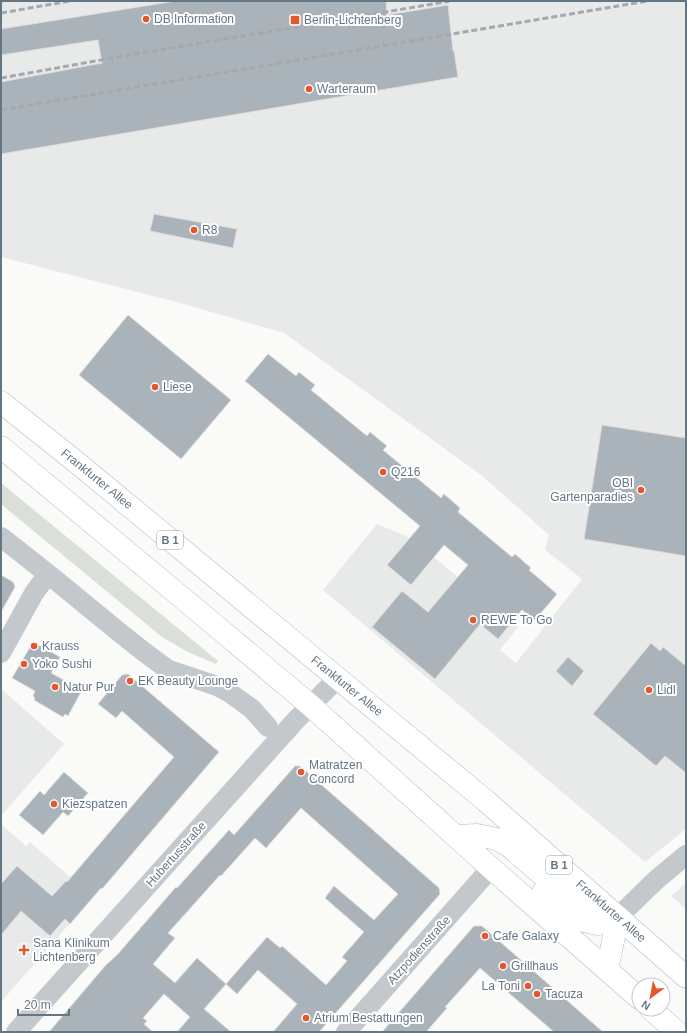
<svg xmlns="http://www.w3.org/2000/svg" width="687" height="1033" viewBox="0 0 687 1033" font-family="Helvetica,sans-serif">
  <style>
    .built { fill: #e8e9e9 }
    .green { fill: #dadfd7 }
    .building { fill: #aab3b9; stroke: #dcdcda; fill-rule: evenodd }
    .lines { fill: none; stroke-linecap: round; stroke-linejoin: round }
    .major-casing { stroke: #b5babe; stroke-width: 23 }
    .minor { stroke: #c3c8cc; stroke-width: 20 }
    .major { stroke: #fff; stroke-width: 22 }
    .rail { stroke: #a2aab0; stroke-width: 3; stroke-dasharray: 6 3; stroke-linecap: butt }
    .poi-dot { fill: #e4572e; stroke: #fff; stroke-width: 1.5 }
    .labels { text-anchor: middle; stroke-width: 4; stroke-linejoin: round; paint-order: stroke }
    .shield { fill: #fff; stroke: #939fa8; stroke-width: 1 }
    .shield-label { font-size: 11px; font-weight: bold; fill: #657683 }
    .poi-label { font-size: 12px; fill: #657683; stroke: #fff; text-anchor: start }
    .street-label { font-size: 12px; fill: #657683; stroke: #fff }
  </style>
  <rect width="100%" height="100%" fill="#fafaf8"/>
  <path class="built" d="M 1,1 L 686,1 L 686,829 L 645,862 L 323,590 L 377,524 L 411,538 L 518,627 L 500,650 L 516,663 L 582,579 L 545,550 L 549,535 L 480,474 L 284,333 L 184,304 L 1,257 Z
    M 1,689 L 64,744 L 1,816 Z
    M 1,824 L 26,846 L 30,842 L 93,897 L 1,1002 Z
    M 686,883 L 686,909 L 671,896 Z"/>
  <path class="green" d="M 1,483 L 218,661 L 216,664 L 188,652 L 162,637 L 1,504 Z"/>
  <path class="building" d="M 176,1 L 386,1 L 387,15 L 448,5 L 453,51 L 454,51 L 458,77 L 1,154 L 1,82 L 102,63 L 98,40 L 1,55 L 1,29 Z
    M 154,214 L 237,229 L 233,248 L 150,231 Z
    M 128,315 L 231,400 L 181,459 L 79,375 Z
    M 268,354 L 296,376 L 299,372 L 315,385 L 311,390 L 367,436 L 370,432 L 387,446 L 383,450 L 441,498 L 444,494 L 460,508 L 458,512 L 512,557 L 515,554 L 531,568 L 529,570 L 557,594 L 535,620 L 522,610 L 498,639 L 480,624 L 435,679 L 372,627 L 402,591 L 428,612 L 468,565 L 444,545 L 411,585 L 387,565 L 420,526 L 245,381 Z
    M 602,425 L 686,438 L 686,556 L 584,539 Z
    M 1,575 L 13,582 L 15,587 L 1,612 Z
    M 33,642 L 60,657 L 51,673 L 82,690 L 68,716 L 65,714 L 63,717 L 34,700 L 35,698 L 33,696 L 35,691 L 12,678 Z
    M 651,643 L 660,651 L 663,647 L 686,666 L 686,773 L 665,756 L 656,766 L 593,714 Z
    M 568,657 L 584,671 L 572,686 L 556,671 Z
    M 128,674 L 219,752 L 102,889 L 101,888 L 70,924 L 65,919 L 50,936 L 21,911 L 1,935 L 1,884 L 17,866 L 52,896 L 66,881 L 67,882 L 174,757 L 122,711 L 116,718 L 98,704 L 122,675 Z
    M 295,766 L 300,766 L 439,888 L 440,894 L 319,1032 L 273,1032 L 297,1004 L 258,970 L 237,994 L 226,984 L 204,1009 L 231,1032 L 177,1032 L 190,1017 L 164,994 L 143,1018 L 147,1021 L 144,1024 L 153,1032 L 49,1032 L 105,966 L 118,954 L 176,887 L 177,888 L 229,830 L 234,835 ZM 301,808 L 398,894 L 374,920 L 334,886 L 325,898 L 364,932 L 342,957 L 347,961 L 326,985 L 282,946 L 280,948 L 267,937 L 226,984 L 197,958 L 175,983 L 153,964 L 175,938 L 168,933 L 220,875 L 221,876 L 255,838 L 266,848 Z
    M 64,772 L 88,793 L 68,816 L 63,812 L 43,835 L 19,815 L 40,791 L 44,795 Z
    M 474,926 L 482,926 L 603,1032 L 554,1032 L 480,968 L 445,1007 L 447,1008 L 426,1032 L 382,1032 Z"/>
  <g class="lines">
    <defs>
      <path id="major" d="M 1,402 L 75,461 L 486,801 L 686,977
        M 1,447 L 216,626 L 310,705 L 491,868 L 639,998
        M 456,836 L 477,835 L 497,839 L 509,846 L 566,895 L 602,910
        M 543,892 L 575,919 L 598,924 L 618,917
        M 607,970 L 618,917
        M 651,1009 L 677,1032"/>
    </defs>
    <use href="#major" class="major-casing"/>
    <path class="minor" d="M 1,537 C 32,561 62,585 92,610 C 117,630 142,652 169,670 L 217,686 L 230,693 L 252,709 L 268,727
      M 1,653 L 34,593 L 48,574
      M 618,917 L 656,880 L 686,855
      M 16,1032 L 296,720 L 338,678
      M 346,1032 L 491,868"/>
    <use href="#major" class="major"/>
    <path class="rail" d="M 1,13 L 70,1
      M 1,78 L 112,58 L 450,1
      M 1,110 L 648,1"/>
  </g>
  <g class="poi-dot">
    <circle cx="146" cy="19" r="4"/>
    <rect x="290" y="15" width="10" height="10" rx="2"/>
    <circle cx="309" cy="89" r="4"/>
    <circle cx="194" cy="230" r="4"/>
    <circle cx="155" cy="387" r="4"/>
    <circle cx="383" cy="472" r="4"/>
    <circle cx="641" cy="490" r="4"/>
    <circle cx="473" cy="620" r="4"/>
    <circle cx="34" cy="646" r="4"/>
    <circle cx="24" cy="664" r="4"/>
    <circle cx="130" cy="681" r="4"/>
    <circle cx="55" cy="687" r="4"/>
    <circle cx="649" cy="690" r="4"/>
    <circle cx="301" cy="772" r="4"/>
    <circle cx="54" cy="804" r="4"/>
    <circle cx="485" cy="936" r="4"/>
    <path d="M22 944h4v4h4v4h-4v4h-4v-4h-4v-4h4z"/>
    <circle cx="503" cy="966" r="4"/>
    <circle cx="528" cy="986" r="4"/>
    <circle cx="537" cy="994" r="4"/>
    <circle cx="306" cy="1018" r="4"/>
  </g>
  <g class="labels">
    <g class="shield">
      <rect x="157" y="531" width="26" height="18" rx="3"/>
      <rect x="546" y="856" width="26" height="18" rx="3"/>
    </g>
    <g class="shield-label">
      <text x="170" y="544">B 1</text>
      <text x="559" y="869">B 1</text>
    </g>
    <g class="poi-label">
      <text x="154" y="23">DB Information</text>
      <text x="304" y="24">Berlin-Lichtenberg</text>
      <text x="317" y="93">Warteraum</text>
      <text x="202" y="234">R8</text>
      <text x="163" y="391">Liese</text>
      <text x="391" y="476">Q216</text>
      <text x="633" y="487" text-anchor="end">OBI<tspan x="633" dy="14">Gartenparadies</tspan></text>
      <text x="481" y="624">REWE To Go</text>
      <text x="42" y="650">Krauss</text>
      <text x="32" y="668">Yoko Sushi</text>
      <text x="138" y="685">EK Beauty Lounge</text>
      <text x="63" y="691">Natur Pur</text>
      <text x="657" y="694">Lidl</text>
      <text x="309" y="769">Matratzen<tspan x="309" dy="14">Concord</tspan></text>
      <text x="62" y="808">Kiezspatzen</text>
      <text x="493" y="940">Cafe Galaxy</text>
      <text x="33" y="947">Sana Klinikum<tspan x="33" dy="14">Lichtenberg</tspan></text>
      <text x="511" y="970">Grillhaus</text>
      <text x="520" y="990" text-anchor="end">La Toni</text>
      <text x="545" y="998">Tacuza</text>
      <text x="314" y="1022">Atrium Bestattungen</text>
    </g>
    <g class="street-label">
      <text transform="translate(97 479) rotate(39)" y="4">Frankfurter Allee</text>
      <text transform="translate(347 686) rotate(39)" y="4">Frankfurter Allee</text>
      <text transform="translate(176 854) rotate(-48)" y="4">Hubertusstraße</text>
      <text transform="translate(611 911) rotate(41)" y="4">Frankfurter Allee</text>
      <text transform="translate(419 950) rotate(-48)" y="4">Atzpodienstraße</text>
    </g>
  </g>
  <rect width="687" height="1033" fill="none" stroke="#657683" stroke-width="4"/>
  <g transform="translate(651 997) rotate(212)"><circle r="19" fill="#ffffff" stroke="#c1c8cd"/>
  <path d="M0-3L7 15L0 10L-7 15Z" fill="#e4572e"/>
  <text y="-6" font-size="11" font-weight="bold" text-anchor="middle" fill="#657683">N</text>
  </g>
  <path d="M18 1009v6h51v-6" fill="none" stroke="#657683" stroke-width="2"/>
  <text x="24" y="1009" font-size="12" fill="#657683" stroke="#ffffff" stroke-width="3" paint-order="stroke">20 m</text>
</svg>
